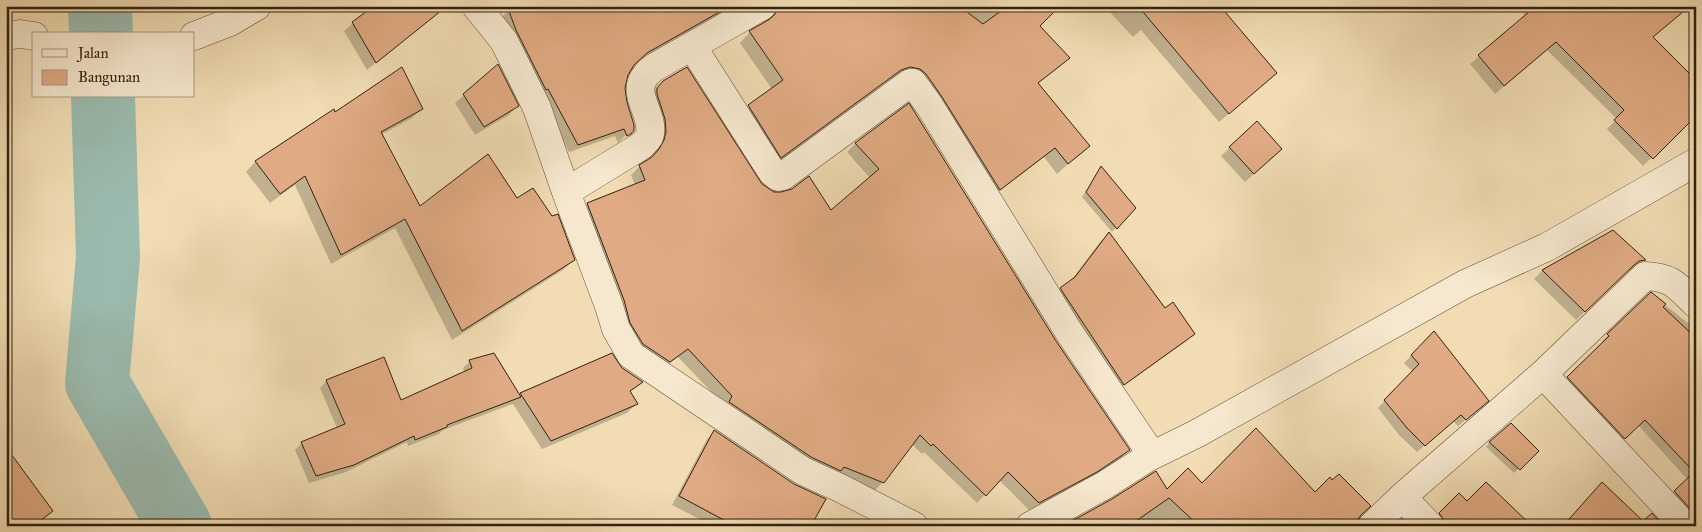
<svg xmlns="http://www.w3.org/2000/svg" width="1702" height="532" viewBox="0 0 1702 532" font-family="'IM FELL Great Primer',serif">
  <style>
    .shadow { fill: #0003 }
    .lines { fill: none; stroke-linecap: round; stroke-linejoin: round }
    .river { stroke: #9bbbaf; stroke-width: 64 }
    .building { fill: #e0ab84; stroke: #332111 }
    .street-casing { stroke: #62503a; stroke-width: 29 }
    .street { stroke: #f6e8ce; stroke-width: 28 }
  </style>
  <rect width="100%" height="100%" fill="#f1dcb3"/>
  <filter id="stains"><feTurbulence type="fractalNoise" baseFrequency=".004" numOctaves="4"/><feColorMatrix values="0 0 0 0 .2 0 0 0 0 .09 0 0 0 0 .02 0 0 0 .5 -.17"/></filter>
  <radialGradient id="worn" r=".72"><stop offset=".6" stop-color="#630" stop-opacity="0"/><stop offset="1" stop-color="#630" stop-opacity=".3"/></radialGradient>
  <path class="shadow" d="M 601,6 L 736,6 L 631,67 Z
    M 763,6 L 1055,6 L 1039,25 L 1068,58 L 1058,68 L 1037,84 L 1089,145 L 1057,174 L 1044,157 L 989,199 L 899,77 L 889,80 L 771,167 L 738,116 L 749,106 L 772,89 L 740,43 L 750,32 L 766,23 L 768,18 Z
    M 1104,6 L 1219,6 L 1266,82 L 1219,122 L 1141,30 L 1133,37 Z
    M 1517,6 L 1673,6 L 1679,14 L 1652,38 L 1696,115 L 1643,166 L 1607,129 L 1617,119 L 1547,50 L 1495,94 L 1470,64 L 1526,16 Z
    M 509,10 L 625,80 L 624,92 L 633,128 L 618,143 L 615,136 L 569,152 L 500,19 Z
    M 438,12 L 367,70 L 344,31 L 353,23 Z
    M 686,69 L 761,185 L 773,193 L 831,212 L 870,178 L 847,152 L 856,143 L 1055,341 L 1128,450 L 1120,459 L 1087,480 L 1030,511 L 999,480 L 977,503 L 924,452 L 922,454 L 912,444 L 883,482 L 874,491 L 835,476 L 724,405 L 678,357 L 660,370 L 634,353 L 579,213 L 587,204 L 635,185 L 631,175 L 640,166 L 651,159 L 656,150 L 650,94 L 660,85 Z
    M 464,95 L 517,106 L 509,115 L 475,135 L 455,103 Z
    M 422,108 L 412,118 L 381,135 L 420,208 L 573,260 L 563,270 L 452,340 L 395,228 L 331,264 L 295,185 L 270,203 L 246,172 L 255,162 L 334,110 L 335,114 Z
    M 1257,123 L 1272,157 L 1245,182 L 1221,156 Z
    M 1101,168 L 1134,208 L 1112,232 L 1082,197 Z
    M 1613,232 L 1644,260 L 1636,269 L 1630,270 L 1624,273 L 1576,320 L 1534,279 L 1542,271 Z
    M 1109,234 L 1164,310 L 1193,334 L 1185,342 L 1114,392 L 1052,297 L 1070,282 L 1100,242 Z
    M 1651,294 L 1688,323 L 1691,320 L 1696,320 L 1696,526 L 1668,499 L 1688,480 L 1638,425 L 1618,445 L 1562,384 L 1603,343 L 1602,341 Z
    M 1433,333 L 1480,408 L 1458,426 L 1453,421 L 1417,452 L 1399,435 L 1378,408 L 1413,372 L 1404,363 Z
    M 611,355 L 621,369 L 641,382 L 629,393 L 636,404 L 627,413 L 542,449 L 513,404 L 443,430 L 439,434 L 408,446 L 407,442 L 346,472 L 309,483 L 295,450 L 302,443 L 337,428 L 320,388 L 327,381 L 401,402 L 465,373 L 463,368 L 470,361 L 519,396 Z
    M 714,432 L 810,526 L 732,526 L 725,522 L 722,526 L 713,526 L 672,505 L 707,439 Z
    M 1490,442 L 1537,451 L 1514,473 L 1486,447 Z
    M 1202,484 L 1314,494 L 1356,521 L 1356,526 L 1066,526 L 1167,491 Z
    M 1459,495 L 1467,503 L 1530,526 L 1437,526 L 1433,520 Z
    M 1562,521 L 1565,524 L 1643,523 L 1662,526 L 1557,526 Z"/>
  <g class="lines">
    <path class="river" d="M 100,6 L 101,34
      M 103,96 L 108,257 L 97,383 L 180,526"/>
  </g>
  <path class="building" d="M 374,6 L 447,6 L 376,63 L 352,22 Z
    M 507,6 L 730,6 L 647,53 L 634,65 L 628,75 L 625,88 L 627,102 L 634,125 L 634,130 L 631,134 L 627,136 L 624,129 L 578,145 L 548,89 L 546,90 L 516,30 Z
    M 778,6 L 959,6 L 983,24 L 1008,6 L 1060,6 L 1040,26 L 1070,58 L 1038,83 L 1090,146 L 1068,164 L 1055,148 L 1000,190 L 942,97 L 926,74 L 920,69 L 910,67 L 901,70 L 781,158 L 748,105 L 783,80 L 749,31 L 770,19 L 776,13 Z
    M 1138,6 L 1220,6 L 1277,73 L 1229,114 Z
    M 1536,6 L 1690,6 L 1653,37 L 1696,80 L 1696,116 L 1653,159 L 1614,120 L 1624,110 L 1556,42 L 1504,86 L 1478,55 Z
    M 498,64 L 519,106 L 484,127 L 463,94 Z
    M 402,67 L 423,109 L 381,132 L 420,206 L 488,154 L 517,198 L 533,188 L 552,216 L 558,214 L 575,260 L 462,331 L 405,219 L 341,255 L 305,176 L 280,194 L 255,161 L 334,109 L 335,112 Z
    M 687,67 L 762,184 L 774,192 L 781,192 L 792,189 L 809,176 L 831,210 L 879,169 L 855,143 L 909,103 L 1056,341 L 1130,450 L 1097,472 L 1039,503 L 1008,472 L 986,496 L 933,444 L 931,446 L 920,435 L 884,483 L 844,467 L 841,471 L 811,457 L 729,402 L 732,396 L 688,349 L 670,362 L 643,344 L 630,323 L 624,300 L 587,203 L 645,180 L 639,165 L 652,157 L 659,149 L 664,140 L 666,132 L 665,119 L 657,94 L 657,88 L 663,81 Z
    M 1257,121 L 1282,149 L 1254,174 L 1229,147 Z
    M 1101,166 L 1136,208 L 1117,229 L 1086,192 Z
    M 1613,230 L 1646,260 L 1639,261 L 1634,265 L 1585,312 L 1542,270 Z
    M 1109,232 L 1165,308 L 1173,302 L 1195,334 L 1124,385 L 1060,288 L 1075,277 Z
    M 1651,292 L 1666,304 L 1663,307 L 1696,338 L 1696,515 L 1674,491 L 1694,472 L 1645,420 L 1625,439 L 1567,377 L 1609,336 L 1607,334 Z
    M 1434,331 L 1489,401 L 1466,420 L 1461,415 L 1425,446 L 1407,428 L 1384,400 L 1419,364 L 1411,355 Z
    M 494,353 L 521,397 L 447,425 L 447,427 L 415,440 L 414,436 L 354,465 L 316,476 L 301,442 L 345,424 L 326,380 L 384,357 L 401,400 L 472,368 L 469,360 Z
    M 612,353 L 622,368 L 643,382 L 630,391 L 638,404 L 551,441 L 520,393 Z
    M 1511,423 L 1539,451 L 1520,470 L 1489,442 Z
    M 1256,428 L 1315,492 L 1330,477 L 1332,480 L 1339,474 L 1371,506 L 1361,515 L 1357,521 L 1357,526 L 1199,526 L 1169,498 L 1129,526 L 1063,526 L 1112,499 L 1156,471 L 1167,489 L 1188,468 L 1202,483 Z
    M 714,430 L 794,484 L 826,499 L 811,526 L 735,526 L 679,496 Z
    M 6,447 L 53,511 L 33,526 L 6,526 Z
    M 1486,482 L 1532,526 L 1445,526 L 1445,522 L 1439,513 L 1459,493 L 1467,501 Z
    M 1602,482 L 1643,521 L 1652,513 L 1663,526 L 1563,526 Z"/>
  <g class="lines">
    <defs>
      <path id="street" d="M 476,6 L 504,41 L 537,108 L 566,192 L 609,306 L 616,329 L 631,355 L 803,471 L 840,488 L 914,526
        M 6,36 L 20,34 L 34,36
        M 194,36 L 230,22 L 257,6
        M 692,46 L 772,172 L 778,177 L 783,176 L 910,83 L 913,83 L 929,105 L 1069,332 L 1152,455
        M 566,192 L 641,146 C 643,144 647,140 649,137 C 657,117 629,94 646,75 C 648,72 652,69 655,67 L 762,6
        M 1543,374 L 1685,526
        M 1402,497 L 1430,526
        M 1030,526 L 1105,485 L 1147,458 L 1196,434 L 1465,284 L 1547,247 L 1696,162
        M 1372,526 L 1402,497 L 1543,374 L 1645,276 C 1672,277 1677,286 1696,304"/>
    </defs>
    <use href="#street" class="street-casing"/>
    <use href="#street" class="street"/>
  </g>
  <rect width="1702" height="532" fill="none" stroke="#f1dcb3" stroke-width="25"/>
  <rect x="8" y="8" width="1687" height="517" fill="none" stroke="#332111" stroke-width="2.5"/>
  <rect x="12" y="12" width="1677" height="507" fill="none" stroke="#332111"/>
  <rect x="32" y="32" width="162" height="65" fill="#f6e8ce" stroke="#a89882"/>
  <rect x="42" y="49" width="25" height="8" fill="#f6e8ce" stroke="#a89882"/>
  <text x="78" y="58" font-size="15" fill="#332111">Jalan</text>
  <rect x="42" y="70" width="25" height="15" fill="#e0ab84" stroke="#a89882"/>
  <text x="78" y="82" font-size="15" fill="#332111">Bangunan</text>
  <rect width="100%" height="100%" filter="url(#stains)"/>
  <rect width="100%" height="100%" fill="url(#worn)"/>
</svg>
